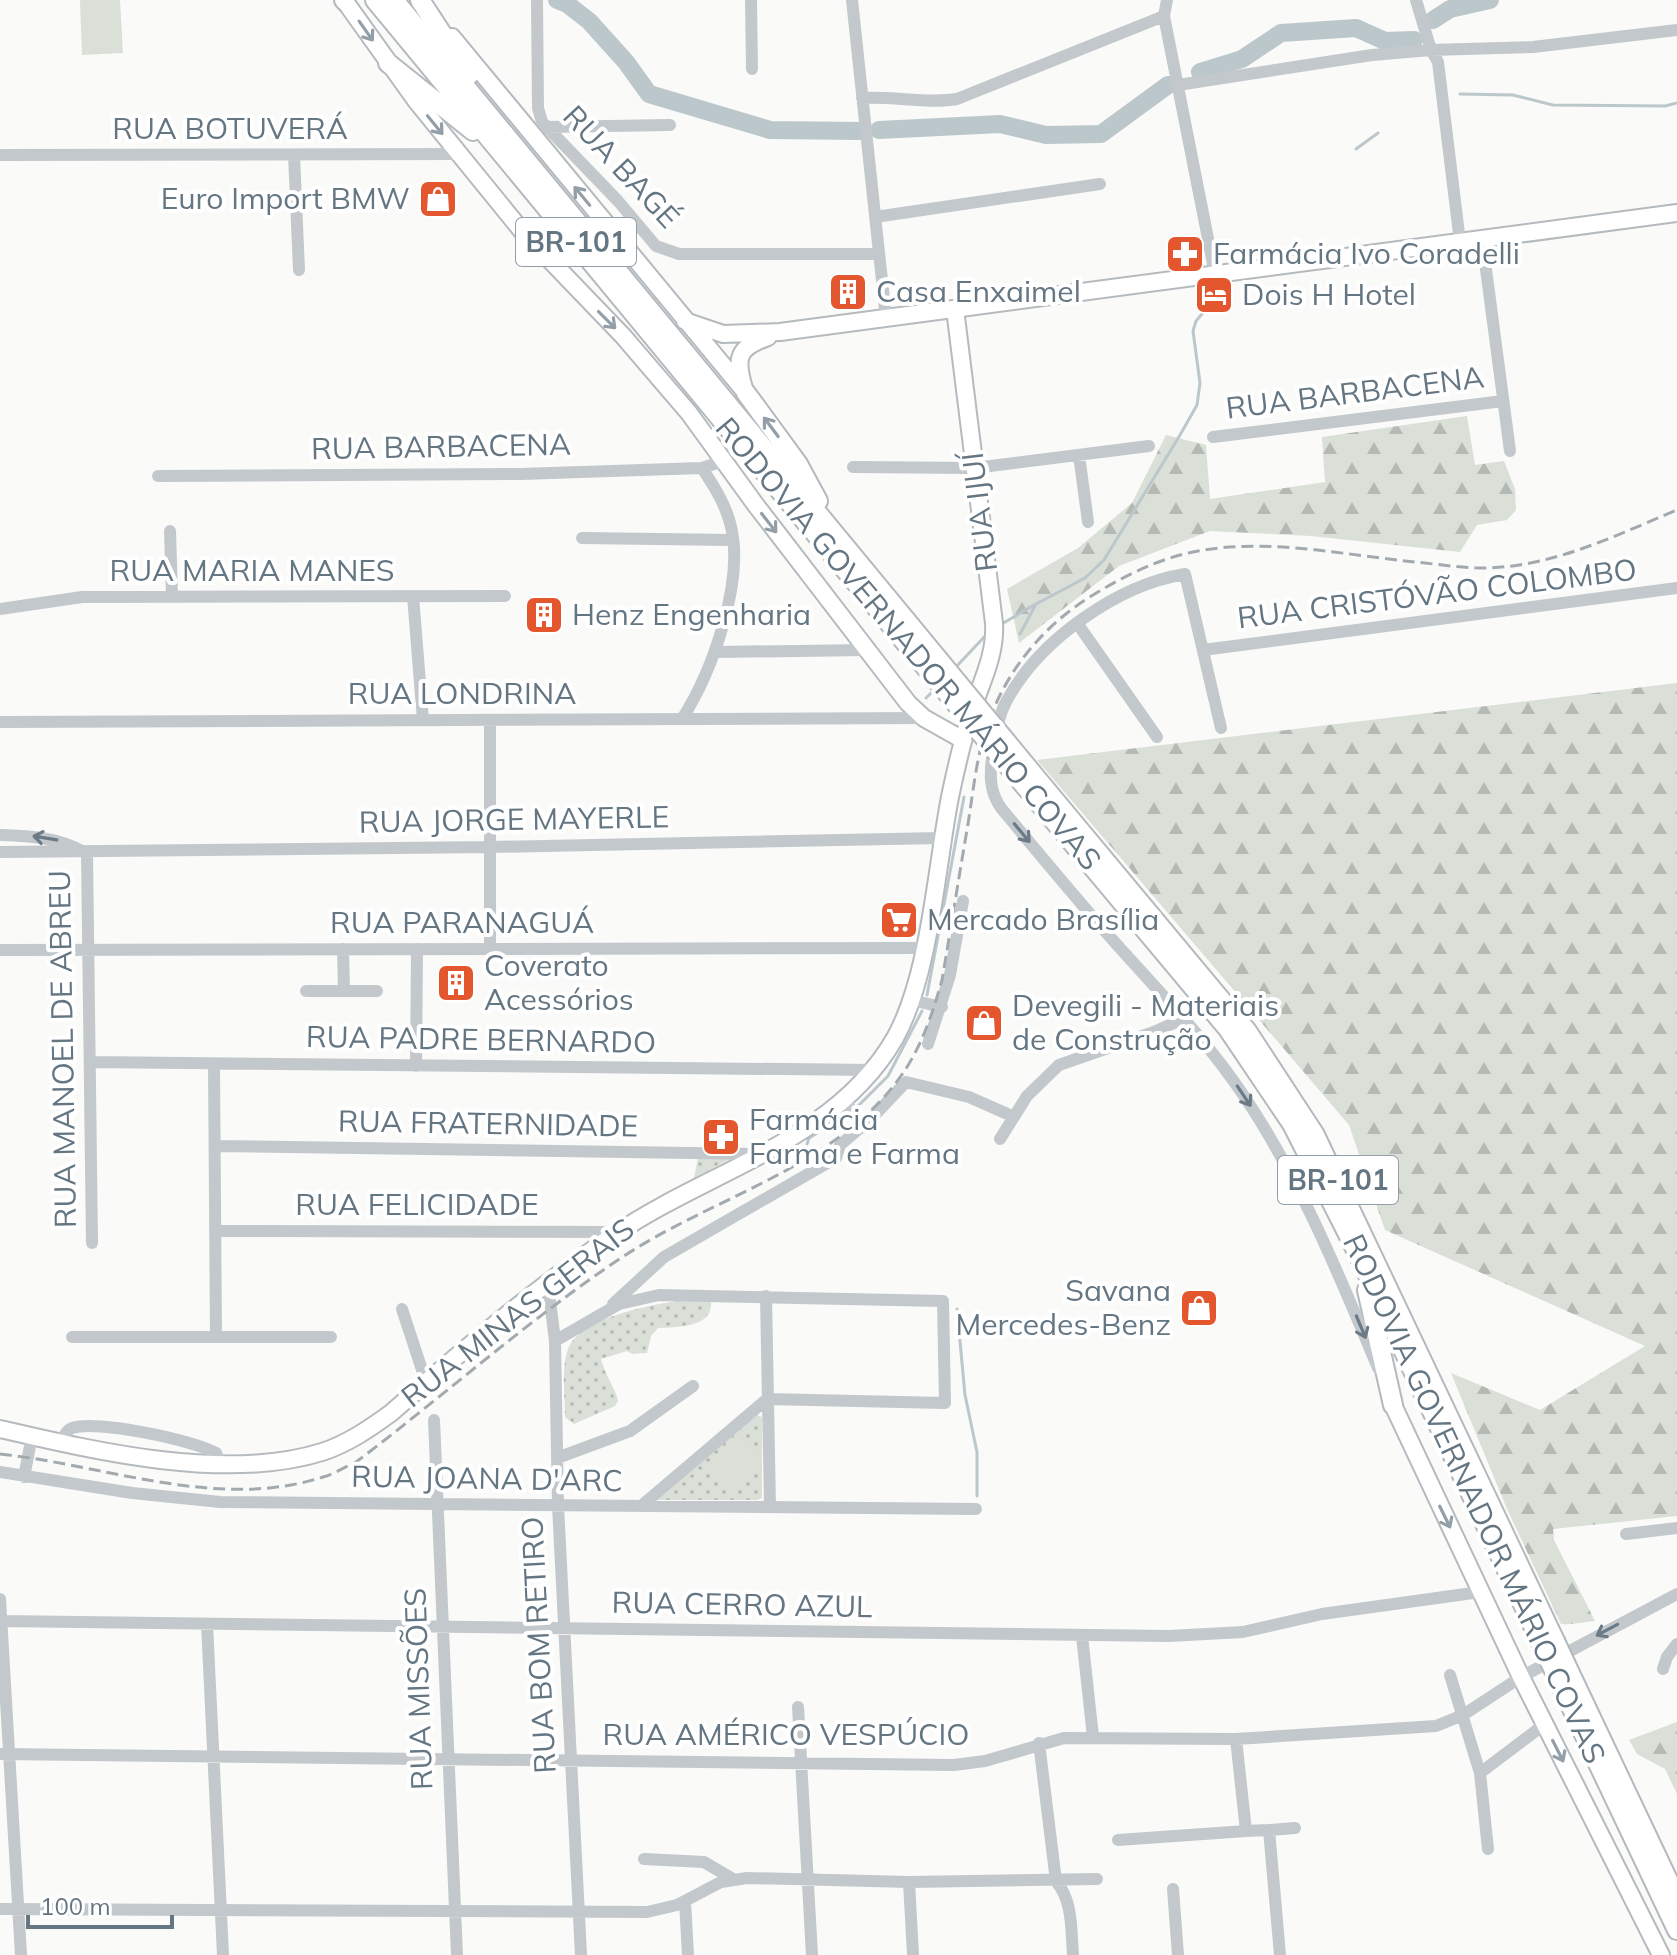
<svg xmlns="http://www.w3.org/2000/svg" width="1677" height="1955" viewBox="0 0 1677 1955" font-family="Mulish,sans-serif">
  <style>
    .grass { fill: url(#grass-dots) }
    .forest { fill: url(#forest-firs) }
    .pitch { fill: #dadfd7 }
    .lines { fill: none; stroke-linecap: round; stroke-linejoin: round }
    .stream { stroke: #bbc7cb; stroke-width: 3 }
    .river { stroke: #bbc7cb; stroke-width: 18 }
    .major-casing { stroke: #b5babe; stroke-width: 20 }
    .highway-casing { stroke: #b4b9bd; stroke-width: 22 }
    .minor { stroke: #c3c8cc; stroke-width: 12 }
    .major { stroke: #fff; stroke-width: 16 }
    .highway { stroke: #fff; stroke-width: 18 }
    .rail { stroke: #a2aab0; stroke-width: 3; stroke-dasharray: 12 6; stroke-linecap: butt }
    .highway-bridge-casing { stroke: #b4b9bd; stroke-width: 22; stroke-linecap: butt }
    .highway-bridge { stroke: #fff; stroke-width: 18 }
    .oneway { stroke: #939fa8 }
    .oneway2 { stroke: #6a7a87 }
    .labels { text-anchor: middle; stroke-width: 8; stroke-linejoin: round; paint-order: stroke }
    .shield { fill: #fff; stroke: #939fa8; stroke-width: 2 }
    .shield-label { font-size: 28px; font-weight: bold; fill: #657683 }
    .street-label { font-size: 30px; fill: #657683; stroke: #fff }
    .poi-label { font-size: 30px; fill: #657683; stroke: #fff; text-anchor: start }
  </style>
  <defs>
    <pattern id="grass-dots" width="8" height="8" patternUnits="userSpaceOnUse" patternTransform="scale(2)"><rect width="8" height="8" fill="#dadfd7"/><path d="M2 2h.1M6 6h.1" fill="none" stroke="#b4b9b4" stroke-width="1.8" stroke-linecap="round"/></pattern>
    <pattern id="forest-firs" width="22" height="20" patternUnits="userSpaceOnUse" patternTransform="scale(2)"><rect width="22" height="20" fill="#dadfd7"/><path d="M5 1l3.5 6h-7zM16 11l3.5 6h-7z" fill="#b4b9b4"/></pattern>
  </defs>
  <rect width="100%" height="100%" fill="#fafaf8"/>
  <path class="grass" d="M 698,1158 L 730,1159 L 694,1178 Z
    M 678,1301 L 711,1302 C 713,1328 677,1327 658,1328 L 651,1336 L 647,1353 L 632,1354 L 627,1351 L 601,1359 C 605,1375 615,1387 618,1401 L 615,1406 L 574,1424 L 565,1417 C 565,1397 561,1368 568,1349 C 580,1318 649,1305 678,1301 Z
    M 755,1414 L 762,1417 L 762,1498 L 757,1500 L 651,1500 Z"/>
  <path class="forest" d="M 1467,416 L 1475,465 L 1504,461 L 1515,489 L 1516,510 L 1507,520 L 1477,525 L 1460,552 L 1311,536 L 1210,531 L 1119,566 L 1019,643 L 1007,589 L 1078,548 L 1132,503 L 1166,435 L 1206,445 L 1210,499 L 1325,482 L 1322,437 Z
    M 1677,683 L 1677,1516 L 1553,1529 L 1554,1540 L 1595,1621 C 1582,1622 1573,1625 1561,1624 L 1507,1509 L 1451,1373 L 1540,1410 L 1645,1346 L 1385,1230 L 1349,1125 L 1037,760 Z
    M 1677,1722 L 1677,1794 L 1665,1769 L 1637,1754 L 1629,1740 Z"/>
  <path class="pitch" d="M 80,0 L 120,0 L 123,53 L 82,55 Z
    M 742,1439 L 762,1460 L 728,1492 L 708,1471 Z"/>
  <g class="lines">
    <path class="stream" d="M 1460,94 L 1513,95 L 1553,105 L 1665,106 L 1677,103
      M 1356,149 L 1378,133
      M 1000,625 L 1034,605
      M 1020,634 L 1036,604 L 1085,578 L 1104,560 L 1180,435 L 1197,405 L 1200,383 L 1193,331 L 1196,321 L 1207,308
      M 954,669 L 987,634
      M 926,698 L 935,689
      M 927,995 L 964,797
      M 856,1108 L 888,1076 L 922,1011
      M 807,1144 L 809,1138 L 849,1114
      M 957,1309 L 965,1395 L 977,1452 L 977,1496"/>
    <path class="river" d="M 557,0 L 567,4 L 589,21 L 626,62 L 649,94 L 770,130 L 861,131
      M 1433,20 L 1450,9 L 1490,0
      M 1200,72 L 1242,59 L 1281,33 L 1356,28 L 1385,41 L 1414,40
      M 879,130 L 1000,124 L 1046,135 L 1101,134 L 1168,85"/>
    <defs>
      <path id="major" d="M 344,0 L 417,102 L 522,231 L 623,336 L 689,413 L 755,504 L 908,703 L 924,718 L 963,740
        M 452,37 L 746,393
        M 685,321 L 723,334 L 780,332 L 1677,213
        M 744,388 C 735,358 737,348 768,337
        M 1393,1405 L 1521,1677 L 1661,1955
        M 0,1429 C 95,1451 226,1482 322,1452 C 347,1444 369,1429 391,1413 C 463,1350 538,1286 617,1233 C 710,1170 836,1141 895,1038 C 930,975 936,869 950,797 C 956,768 963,738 972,710 C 982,681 996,654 994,623 L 955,309"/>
      <path id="highway" d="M 344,0 L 345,1
        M 375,0 L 923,664
        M 394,0 L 938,659
        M 420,0 L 469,75
        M 388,63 L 473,131
        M 746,393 L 798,464 L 818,501
        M 1033,774 L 1247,1031 L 1315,1135 L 1555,1641
        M 1024,785 L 1228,1029 L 1292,1124 L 1359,1256 L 1544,1649
        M 1367,1290 L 1393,1405
        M 1569,1671 L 1677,1899
        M 1557,1677 L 1677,1930"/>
    </defs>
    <use href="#major" class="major-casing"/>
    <use href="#highway" class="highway-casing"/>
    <path class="minor" d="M 537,0 L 538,108 L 542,122 L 618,201 L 656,246 L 679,254 L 879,254
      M 751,0 L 752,69
      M 852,0 L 886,318
      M 1167,0 L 1164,16 L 1215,274
      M 1416,0 L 1431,50 L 1438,62 L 1460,242
      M 1178,85 L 1372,55 L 1431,50 L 1533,47 L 1677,30
      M 862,98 C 894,96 928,104 957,99 L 1164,16
      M 546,127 L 670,125
      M 0,155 L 459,154
      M 294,155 L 299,270
      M 875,217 L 1100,184
      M 1482,239 L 1510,451
      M 1213,437 L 1503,401
      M 1079,455 L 1088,522
      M 853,467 L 975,468 L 1149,446
      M 158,476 L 521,474 L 702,468 L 723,461
      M 170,531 L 172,596
      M 582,538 L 733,540
      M 413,596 L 423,720
      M 0,609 L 82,597 L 505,596
      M 1077,623 L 1157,737
      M 1203,650 L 1677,588
      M 716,652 L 867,650
      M 682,719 C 712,672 746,579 730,523 C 725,503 713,485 702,468
      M 0,722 L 924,718
      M 1221,728 L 1185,574 C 1117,585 1038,641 1006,702 C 998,717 996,734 993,750 C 990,771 988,790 1001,808 C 1040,855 1079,902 1119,947 C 1164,997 1206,1040 1244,1096 C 1301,1181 1339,1275 1378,1368
      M 0,835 C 31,836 56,837 84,852
      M 0,852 L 490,847 L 942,838
      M 87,853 L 92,1243
      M 343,949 L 344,991
      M 490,949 L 490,720
      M 0,950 L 924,948
      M 306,991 L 377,991
      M 911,1000 L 942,1007
      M 928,1044 L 950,975 L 963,901
      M 90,1062 L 873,1070
      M 214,1064 L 216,1337
      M 416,1066 L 417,949
      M 845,1099 L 861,1128
      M 1000,1139 L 1027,1096 L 1059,1065 L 1154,1032 L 1185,1018
      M 215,1146 L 759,1154
      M 215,1231 L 619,1232
      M 548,1284 L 555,1341 L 558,1506 L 581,1955
      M 766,1296 L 770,1507
      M 613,1304 L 664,1257 L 836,1158 L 840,1145 L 872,1118 L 906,1082 L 969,1097 L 1012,1116
      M 402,1309 L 426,1382
      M 72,1337 L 331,1337
      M 555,1341 L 619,1304 L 659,1295 L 943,1301 L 945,1403 L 767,1399 L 641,1506
      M 434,1420 L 457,1955
      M 62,1443 C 64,1437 65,1431 72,1428 C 98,1420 193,1440 216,1453 L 220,1463
      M 557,1458 L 630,1431 L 693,1386
      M 0,1472 L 132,1493 L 220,1502 L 976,1509
      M 24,1477 L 32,1436
      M 1626,1534 L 1677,1528
      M 0,1599 L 21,1955
      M 0,1621 L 1169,1636 L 1243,1632 L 1322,1614 L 1480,1592
      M 207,1624 L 223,1955
      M 1082,1636 L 1093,1737
      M 1663,1669 L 1667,1657 L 1677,1644
      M 1450,1675 L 1480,1773 L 1488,1849
      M 798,1707 L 812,1955
      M 1039,1743 L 1056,1881
      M 0,1754 L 954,1765 L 985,1761 L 1064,1738 L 1236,1739 L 1436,1726 L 1463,1715 L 1521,1677 L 1677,1594
      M 1480,1773 L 1545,1724
      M 1269,1830 L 1295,1828
      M 1246,1831 L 1269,1830 L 1280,1955
      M 1118,1840 L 1246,1831 L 1236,1739
      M 644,1859 L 704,1862 L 733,1879
      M 1056,1881 C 1073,1901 1071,1929 1073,1955
      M 909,1882 L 913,1955
      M 1173,1889 L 1178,1955
      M 685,1901 L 688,1955
      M 0,1909 L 647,1912 L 677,1905 L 721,1882 L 747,1878 L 909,1882 L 1097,1879"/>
    <use href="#major" class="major"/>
    <use href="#highway" class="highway"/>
    <path class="rail" d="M 0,1454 C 106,1465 218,1511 323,1477 C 334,1474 345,1467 356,1462 C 445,1395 528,1320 621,1258 C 709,1199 828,1170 895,1084 C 919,1054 932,1016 942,980 C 951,928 959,876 968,824 C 973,793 976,760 986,729 C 1005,672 1042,626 1093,595 C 1126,575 1160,558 1198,551 C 1269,538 1345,555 1415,562 C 1437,564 1460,568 1481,568 C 1551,568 1614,536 1677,510"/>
    <defs>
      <path id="highway-bridge" d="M 938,659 L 1033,774
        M 923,664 L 1024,785
        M 1555,1641 L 1569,1671
        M 1544,1649 L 1557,1677"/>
    </defs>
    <use href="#highway-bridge" class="highway-bridge-casing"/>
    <use href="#highway-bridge" class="highway-bridge"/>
  </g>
  <defs><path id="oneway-shaft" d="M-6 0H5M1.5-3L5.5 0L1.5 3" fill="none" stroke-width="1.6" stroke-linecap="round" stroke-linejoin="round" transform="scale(2)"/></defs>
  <g class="oneway">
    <use href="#oneway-shaft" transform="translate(366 31) rotate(55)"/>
    <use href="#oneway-shaft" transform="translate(435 125) rotate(51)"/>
    <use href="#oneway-shaft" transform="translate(582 196) rotate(-130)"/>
    <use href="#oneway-shaft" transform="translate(607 320) rotate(45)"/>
    <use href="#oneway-shaft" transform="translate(771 427) rotate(-127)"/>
    <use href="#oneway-shaft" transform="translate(769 523) rotate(52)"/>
    <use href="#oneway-shaft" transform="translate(1445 1517) rotate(64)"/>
    <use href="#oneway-shaft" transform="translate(1558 1751) rotate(63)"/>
  </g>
  <g class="oneway2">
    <use href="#oneway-shaft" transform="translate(1022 833) rotate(50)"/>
    <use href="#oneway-shaft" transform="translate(45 838) rotate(-171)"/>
    <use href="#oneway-shaft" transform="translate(1244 1096) rotate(56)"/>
    <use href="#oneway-shaft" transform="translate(1361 1327) rotate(67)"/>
    <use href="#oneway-shaft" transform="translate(1607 1630) rotate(152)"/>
  </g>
  <defs>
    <symbol id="shop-square" viewBox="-11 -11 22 22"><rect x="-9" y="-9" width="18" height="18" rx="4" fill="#e4572e" stroke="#fff"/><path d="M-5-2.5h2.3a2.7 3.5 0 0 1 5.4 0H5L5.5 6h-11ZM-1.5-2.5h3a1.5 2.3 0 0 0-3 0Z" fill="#fff"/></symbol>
    <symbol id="pharmacy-square" viewBox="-11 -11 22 22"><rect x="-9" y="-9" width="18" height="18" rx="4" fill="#e4572e" stroke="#fff"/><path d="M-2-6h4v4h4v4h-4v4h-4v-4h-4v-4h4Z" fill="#fff"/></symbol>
    <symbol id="building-square" viewBox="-11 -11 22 22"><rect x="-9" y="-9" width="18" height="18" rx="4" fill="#e4572e" stroke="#fff"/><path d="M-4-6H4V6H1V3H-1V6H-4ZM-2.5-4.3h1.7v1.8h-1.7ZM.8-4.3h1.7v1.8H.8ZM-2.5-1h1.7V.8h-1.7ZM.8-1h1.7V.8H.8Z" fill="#fff"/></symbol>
    <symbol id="hotel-square" viewBox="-11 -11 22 22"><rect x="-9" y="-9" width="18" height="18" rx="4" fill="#e4572e" stroke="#fff"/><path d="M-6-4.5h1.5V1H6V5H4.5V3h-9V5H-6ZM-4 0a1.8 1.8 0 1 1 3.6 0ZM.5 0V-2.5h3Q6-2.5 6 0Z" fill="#fff"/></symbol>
    <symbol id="supermarket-square" viewBox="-11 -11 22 22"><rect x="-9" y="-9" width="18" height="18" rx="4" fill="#e4572e" stroke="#fff"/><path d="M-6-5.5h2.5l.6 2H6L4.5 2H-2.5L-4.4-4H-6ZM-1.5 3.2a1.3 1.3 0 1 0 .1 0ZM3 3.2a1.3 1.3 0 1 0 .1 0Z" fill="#fff"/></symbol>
  </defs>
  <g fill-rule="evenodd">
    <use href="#shop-square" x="416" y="177" width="44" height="44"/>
    <use href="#pharmacy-square" x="1163" y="232" width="44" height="44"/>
    <use href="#building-square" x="826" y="270" width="44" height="44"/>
    <use href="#hotel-square" x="1192" y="273" width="44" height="44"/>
    <use href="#building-square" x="522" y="593" width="44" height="44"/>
    <use href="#supermarket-square" x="877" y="898" width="44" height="44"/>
    <use href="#building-square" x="434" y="961" width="44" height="44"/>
    <use href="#shop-square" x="962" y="1001" width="44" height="44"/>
    <use href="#pharmacy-square" x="699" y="1115" width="44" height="44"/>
    <use href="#shop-square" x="1177" y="1286" width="44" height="44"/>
  </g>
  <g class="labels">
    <g class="shield">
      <rect x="516" y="218" width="120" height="48" rx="6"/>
      <rect x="1278" y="1156" width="120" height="48" rx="6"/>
    </g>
    <g class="shield-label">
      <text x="576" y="252">BR-101</text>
      <text x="1338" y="1190">BR-101</text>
    </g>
    <g class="street-label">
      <text x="230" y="139">RUA BOTUVERÁ</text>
      <text transform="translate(621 167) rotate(47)" y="10">RUA BAGÉ</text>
      <text transform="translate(1355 393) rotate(-7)" y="10">RUA BARBACENA</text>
      <text transform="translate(441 447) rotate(-1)" y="10">RUA BARBACENA</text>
      <text transform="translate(980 512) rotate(-97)" y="10">RUA IJUÍ</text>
      <text x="252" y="581">RUA MARIA MANES</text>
      <text transform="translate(1437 594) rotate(-7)" y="10">RUA CRISTÓVÃO COLOMBO</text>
      <text transform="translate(908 644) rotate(50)" y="10">RODOVIA GOVERNADOR MÁRIO COVAS</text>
      <text x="462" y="704">RUA LONDRINA</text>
      <text transform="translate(514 820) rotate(-1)" y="10">RUA JORGE MAYERLE</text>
      <text x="462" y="933">RUA PARANAGUÁ</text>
      <text transform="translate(481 1040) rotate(1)" y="10">RUA PADRE BERNARDO</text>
      <text transform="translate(63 1049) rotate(-91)" y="10">RUA MANOEL DE ABREU</text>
      <text transform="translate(488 1124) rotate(1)" y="10">RUA FRATERNIDADE</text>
      <text x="417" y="1215">RUA FELICIDADE</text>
      <text transform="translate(518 1313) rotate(-38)" y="10">RUA MINAS GERAIS</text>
      <text transform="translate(487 1479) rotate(1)" y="10">RUA JOANA D'ARC</text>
      <text transform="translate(1474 1499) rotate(65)" y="10">RODOVIA GOVERNADOR MÁRIO COVAS</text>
      <text transform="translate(742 1605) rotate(1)" y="10">RUA CERRO AZUL</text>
      <text transform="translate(539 1645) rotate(-93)" y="10">RUA BOM RETIRO</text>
      <text transform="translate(419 1689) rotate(-92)" y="10">RUA MISSÕES</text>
      <text x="786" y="1745">RUA AMÉRICO VESPÚCIO</text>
    </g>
    <g class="poi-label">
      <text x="410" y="209" text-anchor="end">Euro Import BMW</text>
      <text x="1213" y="264">Farmácia Ivo Coradelli</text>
      <text x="876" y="302">Casa Enxaimel</text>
      <text x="1242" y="305">Dois H Hotel</text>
      <text x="572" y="625">Henz Engenharia</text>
      <text x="927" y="930">Mercado Brasília</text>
      <text x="484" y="976">Coverato<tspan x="484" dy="34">Acessórios</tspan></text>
      <text x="1012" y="1016">Devegili - Materiais<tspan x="1012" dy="34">de Construção</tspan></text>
      <text x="749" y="1130">Farmácia<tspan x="749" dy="34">Farma e Farma</tspan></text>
      <text x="1171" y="1301" text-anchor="end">Savana<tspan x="1171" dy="34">Mercedes-Benz</tspan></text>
    </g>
  </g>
  <path d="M28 1915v12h144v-12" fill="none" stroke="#657683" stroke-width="4"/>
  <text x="40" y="1915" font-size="24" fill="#657683" stroke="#ffffff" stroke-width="6" paint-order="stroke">100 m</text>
</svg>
